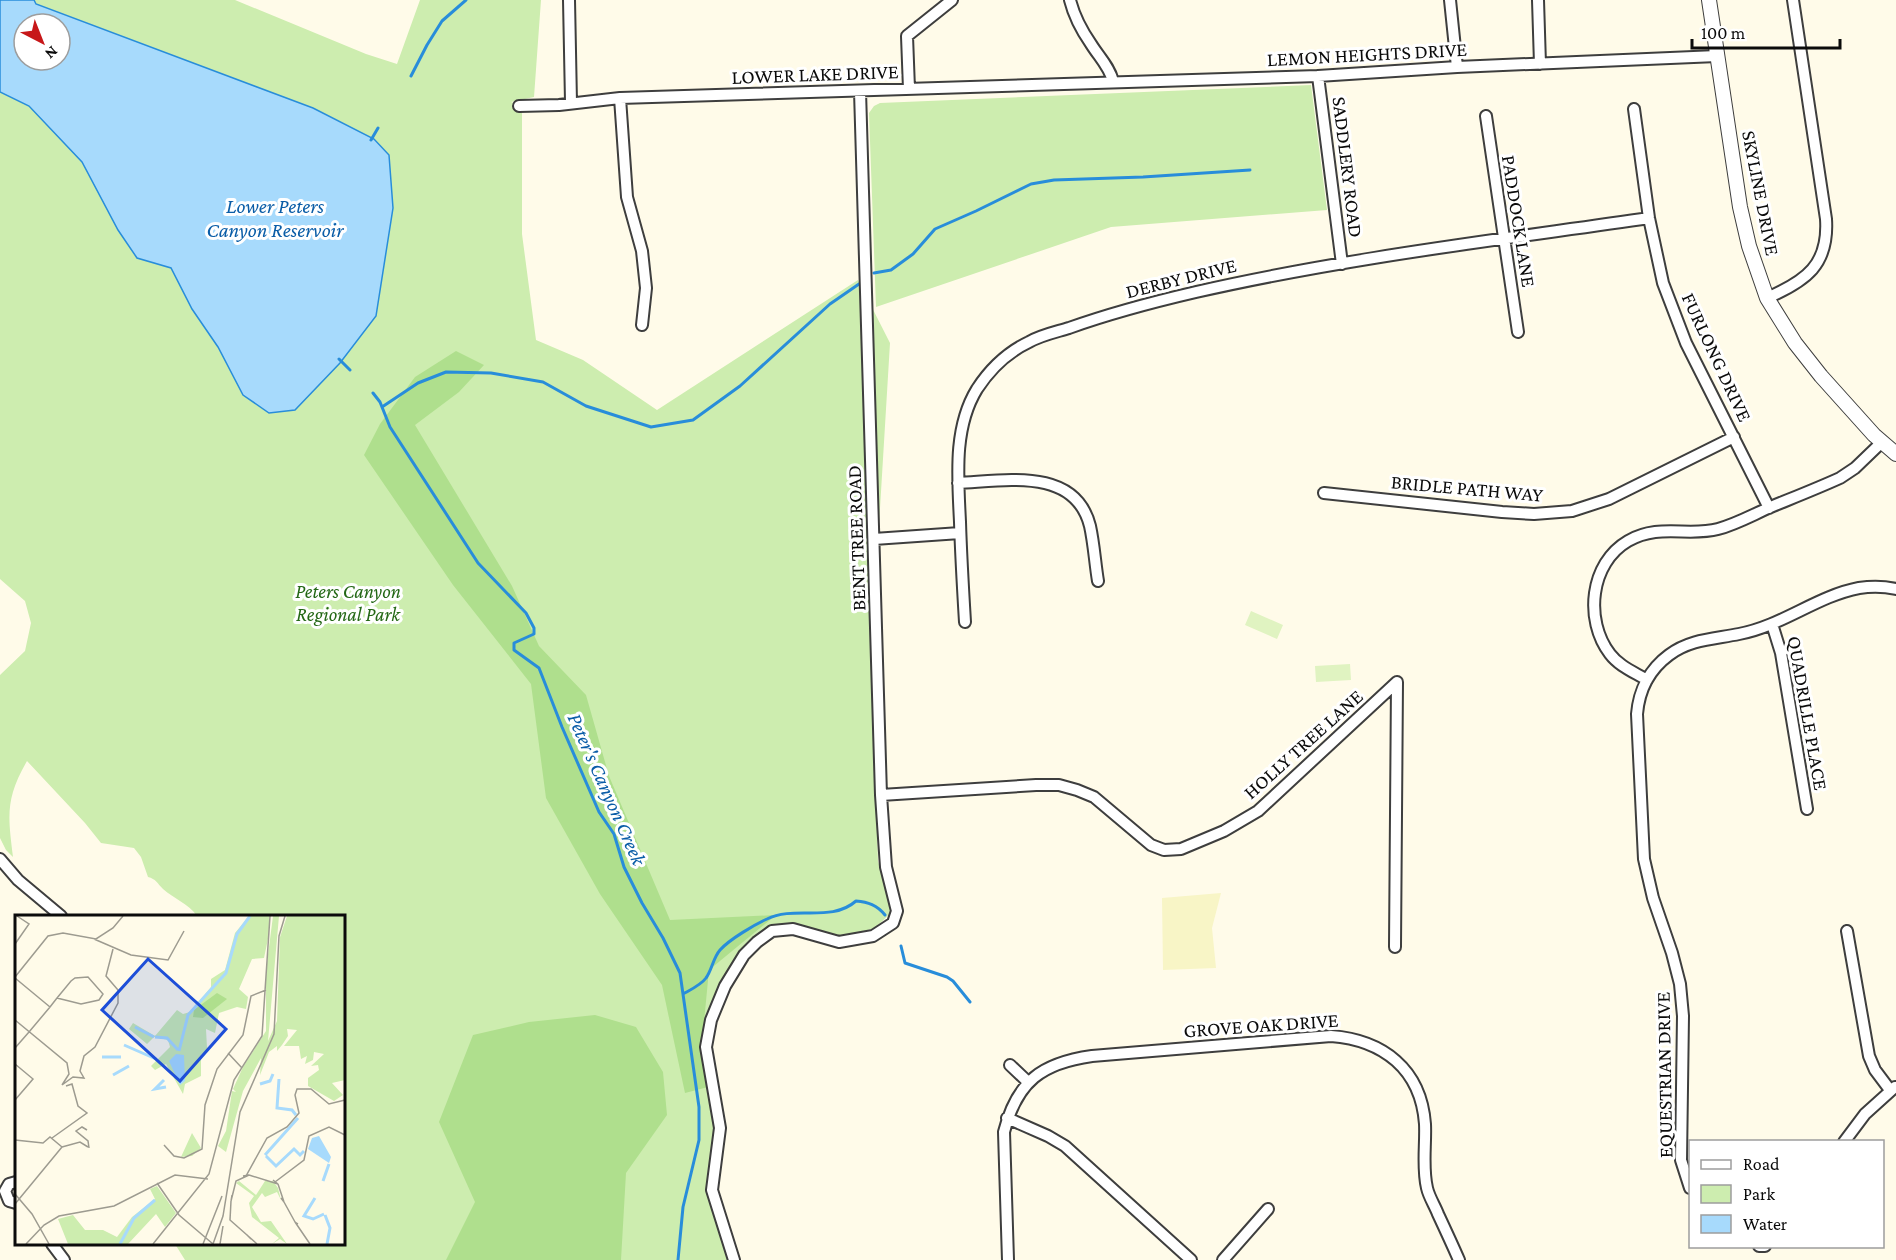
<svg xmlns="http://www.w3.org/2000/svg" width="1896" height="1260" viewBox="0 0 1896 1260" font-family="'Crimson Pro',serif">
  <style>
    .farmland { fill: #f8f5c6 }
    .green { fill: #cdedaf; fill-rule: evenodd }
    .forest { fill: #afdf8d }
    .pitch { fill: #e0f3c1 }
    .water { fill: #a7dafc; stroke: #288dda; stroke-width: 1.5; fill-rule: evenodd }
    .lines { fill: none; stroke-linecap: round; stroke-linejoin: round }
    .stream { stroke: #288dda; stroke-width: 3 }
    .minor-casing { stroke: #3e3e3e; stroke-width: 14 }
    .tertiary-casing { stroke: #3e3e3e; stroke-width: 16 }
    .minor { stroke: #fff; stroke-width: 10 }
    .tertiary { stroke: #fff; stroke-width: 14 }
    .labels { text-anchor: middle; stroke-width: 6; stroke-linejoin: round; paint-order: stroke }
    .street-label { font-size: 20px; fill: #0b0b0b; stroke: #fff }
    .park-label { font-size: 20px; font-style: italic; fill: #246816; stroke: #fff }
    .water-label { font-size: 21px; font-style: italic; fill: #0a5da7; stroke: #fff }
    .inset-river { fill: none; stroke: #a7dafc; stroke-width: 3 }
    .inset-road { fill: none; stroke: #9d9b90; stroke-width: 1.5 }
    .view { fill: #1d4ed8; fill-opacity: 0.15; stroke: #1d4ed8; stroke-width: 3 }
    .inset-edge { fill: none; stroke: #0b0b0b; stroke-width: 3 }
  </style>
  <rect width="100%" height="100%" fill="#fffbe9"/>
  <path class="farmland" d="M 1221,893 L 1212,928 L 1216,968 L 1163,970 L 1162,898 Z"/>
  <path class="green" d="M 0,0 L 235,0 L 366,54 L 397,64 L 420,0 L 541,0 L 534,97 L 511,102 L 522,106 L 522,234 L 536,340 L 583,360 L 657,410 L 858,280 L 890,343 L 871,657 L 878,861 L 893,911 L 875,928 L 839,938 L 795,925 L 739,954 L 709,1008 L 701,1046 L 715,1126 L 712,1149 L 717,1220 L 729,1260 L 185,1260 L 175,1244 L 344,1244 L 344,916 L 197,916 C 188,903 174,899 163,889 C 157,883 156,879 148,877 L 141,857 L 134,848 L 101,843 L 85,823 L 27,761 C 5,799 8,816 13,857 L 6,850 L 0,838 L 0,675 L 25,651 L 31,623 L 25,601 L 0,579 ZM 24,24 L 60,24 L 60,60 L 24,60 Z
    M 1311,85 L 1327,210 L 1111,227 L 876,307 L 869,113 L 874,106 L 880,103 Z"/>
  <path class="forest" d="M 456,351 L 484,365 L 459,392 L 415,425 L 512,586 L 539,646 L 586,695 L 609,776 L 670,920 L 776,915 L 709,970 L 704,1022 L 708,1087 L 685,1093 L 662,985 L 600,894 L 546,798 L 531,684 L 453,585 L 364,455 L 380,424 L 415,377 Z
    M 595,1015 L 636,1027 L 663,1072 L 667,1115 L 626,1173 L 621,1260 L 446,1260 L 475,1202 L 439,1122 L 473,1035 L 529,1022 Z"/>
  <path class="pitch" d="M 1251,611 L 1283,625 L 1277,639 L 1245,625 Z
    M 1350,664 L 1351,680 L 1316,682 L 1315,666 Z"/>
  <path class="water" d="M 0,0 L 34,0 L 36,4 L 313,108 L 374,139 L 389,155 L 393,208 L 376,316 L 340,363 L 295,410 L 269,413 L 243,395 L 218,347 L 192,309 L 171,268 L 137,258 L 118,230 L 82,162 L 29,106 L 0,92 ZM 24,24 L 60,24 L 60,60 L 24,60 Z"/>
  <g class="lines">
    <path class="stream" d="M 411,76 L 427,45 L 442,21 L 466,0
      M 371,140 L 378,128
      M 874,273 L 891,270 L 913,254 L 935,229 L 976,211 L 1031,184 L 1054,180 L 1143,177 L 1250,170
      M 339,359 L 350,370
      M 373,393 L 380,402 L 390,427 L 478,563 L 526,613 L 534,628 L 534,634 L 514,643 L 514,650 L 539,668 L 562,727 L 599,812 L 614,834 L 624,867 L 642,903 L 663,938 L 680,973 L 699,1107 L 699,1140 L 683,1207 L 678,1260
      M 382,407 L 418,383 L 446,372 L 491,373 L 543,382 L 586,406 L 651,427 L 693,420 L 740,386 L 830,304 L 859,284
      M 901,946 L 905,963 L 947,977 L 953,981 L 970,1002
      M 683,994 C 690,990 701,985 706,978 C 712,970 713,958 720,950 C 730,939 754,925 767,919 C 795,905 831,923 856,901 C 868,902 877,905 885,915"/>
    <defs>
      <path id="minor" d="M 569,0 L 571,102
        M 1070,0 C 1074,16 1082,31 1091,44 C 1099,57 1109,66 1113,81
        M 1450,0 L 1457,67
        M 1538,0 L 1540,64
        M 1318,76 L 1342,264
        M 909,89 L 907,36 L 952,0
        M 620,98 L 627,197 L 642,251 L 646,288 L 642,325
        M 519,106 L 559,105 L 620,98 L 1318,76 L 1457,67 L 1717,56
        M 1634,109 L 1649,218 L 1663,283 L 1686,343 L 1769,508
        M 1486,116 L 1518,332
        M 1767,298 C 1806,281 1829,265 1826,219 L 1793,0
        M 958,483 C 1003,481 1075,466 1090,526 C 1094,544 1095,563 1098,581
        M 1324,493 L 1502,512 L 1534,514 L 1572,511 L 1609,499 L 1734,437
        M 874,539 L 960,533
        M 965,622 C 963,589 961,556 960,522 C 958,478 953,428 977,389 C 990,369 1008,352 1029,342 C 1041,335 1056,332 1069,328 C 1111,313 1153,302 1196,292 C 1345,258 1498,240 1649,218
        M 1772,624 L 1781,653 L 1807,809
        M 1647,680 C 1634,672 1619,666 1610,654 C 1584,620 1590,563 1628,541 C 1659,523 1688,537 1718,529 C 1737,524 1754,514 1773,506 C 1795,497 1818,488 1840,478 L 1855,468 L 1881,443
        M 881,795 L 1036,785 L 1059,785 L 1077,790 L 1094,797 L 1151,845 L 1164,850 L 1181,849 L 1224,831 L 1258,811 L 1397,682
        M 0,859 L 18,880 L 61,916
        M 1847,931 L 1869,1056 L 1875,1070 L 1890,1090
        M 1395,947 L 1397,682
        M 1010,1065 L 1028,1082
        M 1007,1118 L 1048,1136 L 1065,1146 L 1191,1260
        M 1844,1142 L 1865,1114 L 1895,1087
        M 16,1182 L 9,1184 L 5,1191 L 9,1201 L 16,1203
        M 1690,1188 L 1681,1160 L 1683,1016 L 1680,984 L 1672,953 L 1653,898 L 1644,859 L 1637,714 C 1639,690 1650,669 1669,655 C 1690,639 1715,639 1739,634 C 1782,626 1817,596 1859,588 C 1872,586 1883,586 1896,589
        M 52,1244 L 64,1260
        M 1759,1246 L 1765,1246
        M 734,1260 L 712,1190 L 720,1128 L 706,1047 L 711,1020 L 725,986 L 744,955 L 757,942 L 772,931 L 793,929 L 839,942 L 873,936 L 893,923 L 897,911 L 886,867 L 881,795 L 860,91
        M 1008,1260 L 1004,1132 C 1017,1081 1042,1063 1092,1056 L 1331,1036 C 1383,1040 1421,1069 1425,1124 C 1426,1145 1422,1167 1427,1188 C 1429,1197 1435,1206 1438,1214 C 1445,1229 1452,1244 1459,1260
        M 1223,1260 L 1268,1209"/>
      <path id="tertiary" d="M 1709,0 L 1740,207 L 1749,246 L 1767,298 L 1795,343 L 1821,376 L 1874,435 L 1896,454"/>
    </defs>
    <use href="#minor" class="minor-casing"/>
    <use href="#tertiary" class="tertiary-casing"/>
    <use href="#minor" class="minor"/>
    <use href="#tertiary" class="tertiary"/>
  </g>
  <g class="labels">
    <g class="street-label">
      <text transform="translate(1367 54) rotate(-3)" y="7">LEMON HEIGHTS DRIVE</text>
      <text transform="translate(815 74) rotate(-2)" y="7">LOWER LAKE DRIVE</text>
      <text transform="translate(1348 167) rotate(83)" y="7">SADDLERY ROAD</text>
      <text transform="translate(1761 193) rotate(79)" y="7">SKYLINE DRIVE</text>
      <text transform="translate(1519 221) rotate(81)" y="7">PADDOCK LANE</text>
      <text transform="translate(1181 278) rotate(-14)" y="7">DERBY DRIVE</text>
      <text transform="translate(1717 357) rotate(65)" y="7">FURLONG DRIVE</text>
      <text transform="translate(1467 488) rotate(5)" y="7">BRIDLE PATH WAY</text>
      <text transform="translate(856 538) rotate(-92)" y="7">BENT TREE ROAD</text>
      <text transform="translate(1808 713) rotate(80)" y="7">QUADRILLE PLACE</text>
      <text transform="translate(1303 744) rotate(-42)" y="7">HOLLY TREE LANE</text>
      <text transform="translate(1261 1025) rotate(-4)" y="7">GROVE OAK DRIVE</text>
      <text transform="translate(1664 1075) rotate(-91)" y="7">EQUESTRIAN DRIVE</text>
    </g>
    <g class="park-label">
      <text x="348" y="598">Peters Canyon<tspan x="348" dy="23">Regional Park</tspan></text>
    </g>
    <g class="water-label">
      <text x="275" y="213">Lower Peters<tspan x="275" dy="24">Canyon Reservoir</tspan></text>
      <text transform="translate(607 789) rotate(66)" y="7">Peter's Canyon Creek</text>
    </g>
  </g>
  <g transform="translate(15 915)">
    <rect width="330" height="330" fill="#fffbe9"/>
    <path d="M 234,1 L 254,1 L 254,19 L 249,43 L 237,44 L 224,74 L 233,82 L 231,94 L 222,92 L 204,98 L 200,118 L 191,114 L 192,133 L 196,131 L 186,140 L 186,161 L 170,169 L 168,179 L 151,149 L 140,155 L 136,151 L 155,132 L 153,125 L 139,122 L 132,129 L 114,114 L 118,108 L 140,121 L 162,95 L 168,99 L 175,97 L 196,72 L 196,64 L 210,55 L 220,18 ZM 258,1 L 264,1 L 253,126 L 262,106 L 265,22 L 272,1 L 330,1 L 330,165 L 317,168 L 328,180 L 319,186 L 293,171 L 293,163 L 304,155 L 303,150 L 296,151 L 309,139 L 299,137 L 298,145 L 290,149 L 292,141 L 286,144 L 284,131 L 269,131 L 282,115 L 272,114 L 273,121 L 267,130 L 262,136 L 262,131 L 254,137 L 245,160 L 246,143 L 228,176 L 211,237 L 203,231 L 211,216 L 217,176 L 221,177 L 218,174 L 228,152 L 251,116 L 251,55 ZM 177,218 L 186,233 L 177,241 L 166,242 ZM 224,266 L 241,280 L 250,266 L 258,266 L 263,273 L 266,285 L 262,277 L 250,282 L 247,278 L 237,292 L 246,307 L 256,306 L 272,329 L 265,324 L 257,329 L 264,323 L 237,302 L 234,288 L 239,281 L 221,268 ZM 142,271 L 161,298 L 150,312 L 141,299 L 113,329 L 53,329 L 43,304 L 58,300 L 70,315 L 88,315 L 102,322 L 117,302 L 140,284 L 135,274 Z" fill="#cdedaf"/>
    <path d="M 202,78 L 212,84 L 188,103 L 178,102 L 179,95 Z" fill="#afdf8d"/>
    <path d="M 161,139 L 169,140 L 170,166 L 165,170 L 154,146 ZM 304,221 L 316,242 L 314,248 L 293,234 L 297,223 Z" fill="#a7dafc"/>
    <path class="inset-river" d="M 120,112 L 139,122M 140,122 L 152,123 L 163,135M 109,130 L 141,144M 164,136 L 173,100 L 211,58 L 222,19 L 235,1M 87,142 L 106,142M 98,160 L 114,151M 264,164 L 262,193 L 277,195 L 281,200M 149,165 L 140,174 L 151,172M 245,169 L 255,166 L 258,159M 250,240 L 283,203M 251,241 L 261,251 L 279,234 L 285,240 L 289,236M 308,266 L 314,249M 300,283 L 289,301 L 298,304 L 309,299M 310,300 L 315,313 L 312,329M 105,329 L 119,303 L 140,285"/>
    <path class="inset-road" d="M 79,24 L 116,40 L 153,45 L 169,16M 0,29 L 14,9 L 2,1M 0,62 L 33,21 L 48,18 L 81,24 L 98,13 L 108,1M 0,63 L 35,92M 0,105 L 52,148 L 54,159 L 47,170M 0,133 L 14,117 L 35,92 L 42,83 L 56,66 L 60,63 L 73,62 L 88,79 L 84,85 L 66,89 L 42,83M 213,138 L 227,153M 0,149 L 18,164 L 0,185M 47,170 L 58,162 L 69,163 L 65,156 L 69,141 L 80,132 L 103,88 L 103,75 L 91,61 L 98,34M 72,215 L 67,212 L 61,216 L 73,226 L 74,233M 37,223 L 72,198 L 63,191 L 57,169 L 51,171M 0,225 L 28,228 L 35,222 L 47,232M 149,230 L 159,241 L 169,243 L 187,234 L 190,190 L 202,154 L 228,120 L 236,81 L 251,75M 47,232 L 65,227 L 73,232M 234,260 L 263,269 L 258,265M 231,261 L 252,223 L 272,212 L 284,198 L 280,180 L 282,174 L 296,174 L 314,189 L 330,185M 260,267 L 289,245 L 294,221 L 314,212 L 330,220M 142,268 L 164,300 L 198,329M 263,269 L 269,287 L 266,283M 0,279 L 17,299 L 34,329M 217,280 L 216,286 L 221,266 L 234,260 L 228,261M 216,286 L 215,305 L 232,320M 269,287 L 280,307M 0,289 L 47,232M 283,309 L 280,307 L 295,329M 236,324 L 232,320 L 242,329M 11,329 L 29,310 L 44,301 L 99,291 L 160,260 L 193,264M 138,329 L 194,259 L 219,165 L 247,121 L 255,1M 188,329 L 207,281M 198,329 L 208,301 L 225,197 L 259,119 L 264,21 L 270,1M 205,329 L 208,311"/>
    <path class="view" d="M 133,44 L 211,114 L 165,166 L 87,95 Z"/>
    <rect width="330" height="330" class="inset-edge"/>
  </g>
  <rect x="1689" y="1140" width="195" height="108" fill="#ffffff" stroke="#9d9d9d" stroke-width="1.5"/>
  <rect x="1701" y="1160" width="30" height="9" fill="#ffffff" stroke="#9d9d9d" stroke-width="1.5"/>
  <text x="1743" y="1170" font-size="18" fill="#0b0b0b">Road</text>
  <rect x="1701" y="1185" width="30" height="18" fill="#cdedaf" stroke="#9d9d9d" stroke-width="1.5"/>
  <text x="1743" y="1200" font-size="18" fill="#0b0b0b">Park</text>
  <rect x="1701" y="1215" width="30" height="18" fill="#a7dafc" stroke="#9d9d9d" stroke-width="1.5"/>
  <text x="1743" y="1230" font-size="18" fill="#0b0b0b">Water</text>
  <g transform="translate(42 42) rotate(138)"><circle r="28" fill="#ffffff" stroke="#9d9d9d" stroke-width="1.5"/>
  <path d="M0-4.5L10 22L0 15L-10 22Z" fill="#c71719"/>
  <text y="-9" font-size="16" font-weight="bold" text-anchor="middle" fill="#0b0b0b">N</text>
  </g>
  <path d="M1692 39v9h148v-9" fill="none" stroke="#0b0b0b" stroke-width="3"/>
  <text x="1701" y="39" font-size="18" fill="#0b0b0b" stroke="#ffffff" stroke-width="4.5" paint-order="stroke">100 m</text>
</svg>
